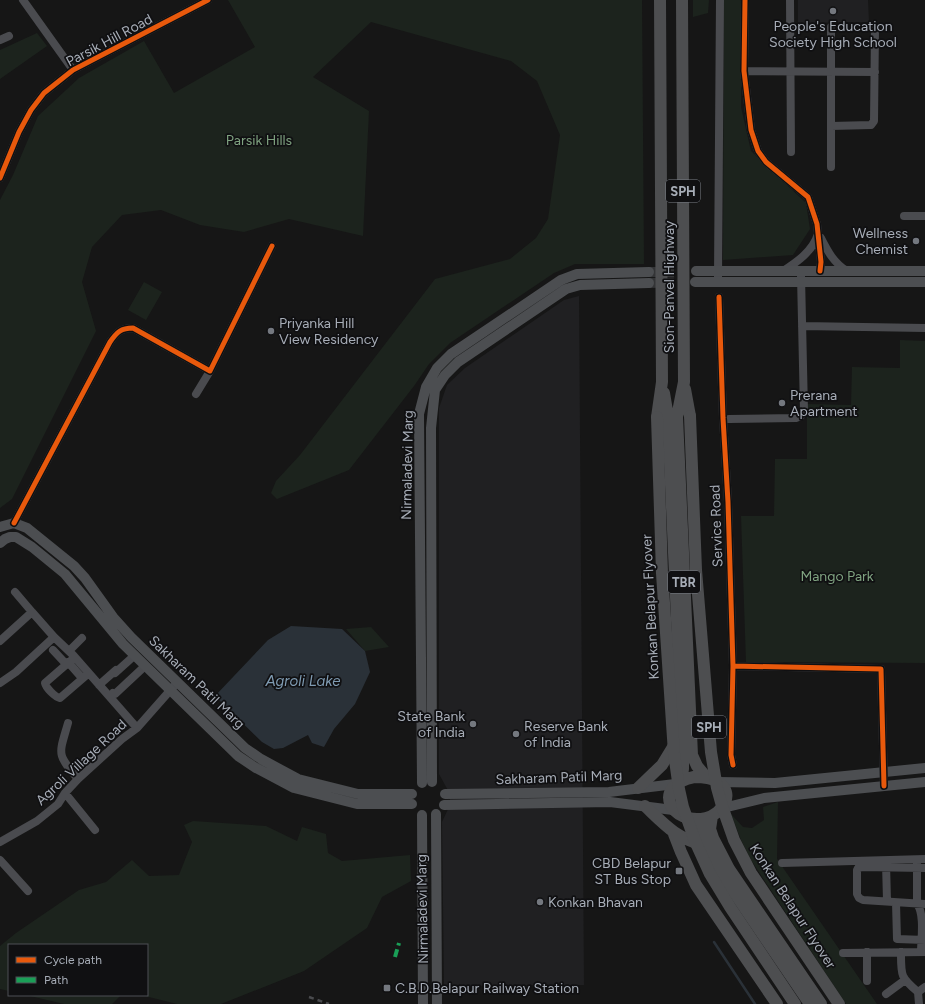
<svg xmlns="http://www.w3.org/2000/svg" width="925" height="1004" viewBox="0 0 925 1004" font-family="Figtree,sans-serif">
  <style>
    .built { fill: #202022 }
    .green { fill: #1c231d }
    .water { fill: #2a3138 }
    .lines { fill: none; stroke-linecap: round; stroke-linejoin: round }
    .stream { stroke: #2a3138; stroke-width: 2.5 }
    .major-tunnel { stroke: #333436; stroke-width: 10; stroke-dasharray: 10 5; stroke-linecap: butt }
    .minor { stroke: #4a4b4f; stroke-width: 8 }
    .major { stroke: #4c4e51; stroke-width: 10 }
    .highway { stroke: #4d4e50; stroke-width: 12 }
    .rail { stroke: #4a4b4e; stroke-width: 2.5; stroke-dasharray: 5 4; stroke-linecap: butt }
    .highway-bridge { stroke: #4d4e50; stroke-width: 12 }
    .quiet { stroke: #1a9f57; stroke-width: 4; stroke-dasharray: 8 4; stroke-linecap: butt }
    .cycleway-casing { stroke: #101012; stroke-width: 8 }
    .cycleway { stroke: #e8590c; stroke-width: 5 }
    .poi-dot { fill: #74787f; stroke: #101012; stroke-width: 1.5 }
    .labels { text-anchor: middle; stroke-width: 3.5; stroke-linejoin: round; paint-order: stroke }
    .shield { fill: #101012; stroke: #7a7e86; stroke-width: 1 }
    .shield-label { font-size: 13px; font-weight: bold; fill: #a7adb7 }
    .poi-label { font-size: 14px; fill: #a7adb7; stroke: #101012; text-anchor: start }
    .street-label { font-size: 14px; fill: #a7adb7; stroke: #101012 }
    .park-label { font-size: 14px; fill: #7fa280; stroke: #101012 }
    .water-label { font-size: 15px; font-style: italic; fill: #7f9bb2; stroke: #101012 }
  </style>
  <rect width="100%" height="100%" fill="#161616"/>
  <path class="built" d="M 798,0 L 868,0 L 869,22 L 798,23 Z
    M 579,296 L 584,985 L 444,986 L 442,822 L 450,805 L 450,794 L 439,774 L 439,408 L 447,385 L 465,368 L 564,300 Z"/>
  <path class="green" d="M 228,0 L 642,0 L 644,264 L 575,264 L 554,273 L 450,343 L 429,364 L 414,386 L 349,470 L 277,499 L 271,493 L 276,481 L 300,455 L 435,279 L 510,259 L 536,238 L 548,219 L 560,135 L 537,81 L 511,61 L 371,22 L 313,77 L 369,111 L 363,236 L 289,219 L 244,232 L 200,225 L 161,210 L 122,215 L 92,247 L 82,282 L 96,331 L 12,499 L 0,508 L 0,200 L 13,175 L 38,116 L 79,78 L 144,41 L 174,93 L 255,47 Z
    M 693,0 L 709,0 L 708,13 L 693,17 Z
    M 724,0 L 741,0 L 741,107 L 751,151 L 806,203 L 810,229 L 793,255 L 723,260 Z
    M 37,33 L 47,46 L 0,79 L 0,50 Z
    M 144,282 L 162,292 L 146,320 L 128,310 Z
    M 900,340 L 925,341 L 925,663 L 746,662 L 741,516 L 774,516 L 775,459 L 807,459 L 807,404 L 851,405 L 852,367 L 900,368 Z
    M 371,627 L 389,647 L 365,651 L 346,629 Z
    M 778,802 L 777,859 L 877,1004 L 846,1004 L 751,860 L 741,840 L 731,814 L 743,827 L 752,828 L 764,820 L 763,807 Z
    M 193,821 L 266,826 L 297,841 L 302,827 L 326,834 L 328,853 L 342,861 L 410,855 L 411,881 L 382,897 L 367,928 L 304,971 L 221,1004 L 177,1004 L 141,995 L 147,995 L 147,945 L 9,945 L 9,991 L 0,989 L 0,946 L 16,933 L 79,890 L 106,882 L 132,860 L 149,876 L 179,875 L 192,842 L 184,825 Z
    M 26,995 L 121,995 L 112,1004 L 64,1004 Z"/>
  <path class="water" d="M 291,626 L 342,629 L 365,651 L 370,672 L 355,704 L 334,729 L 324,747 L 312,743 L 308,735 L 283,748 L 274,749 L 262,742 L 215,696 L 268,640 Z"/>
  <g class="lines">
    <path class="stream" d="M 714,942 L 755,1004"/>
    <path class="major-tunnel" d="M 649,272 L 691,272
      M 649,283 L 691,282"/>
    <path class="minor" d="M 23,0 L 73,70
      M 745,0 L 744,71 L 751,130 L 758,151 L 766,162 L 808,197 L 817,224 L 821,262 L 820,271
      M 790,0 L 791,152
      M 0,40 L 9,36
      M 744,71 L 875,72
      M 831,126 L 871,125 L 874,121 L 875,28
      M 831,167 L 831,27
      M 0,178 L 19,132 L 31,110 L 44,93 L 73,70 L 208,0
      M 904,216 L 925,216
      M 821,238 C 828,252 834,263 847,271
      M 783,271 C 797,262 813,251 818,234
      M 718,277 L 720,0
      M 719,297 L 723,418 L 728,502 L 733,666 L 731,755 L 733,765
      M 802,326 L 925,328
      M 196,394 L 210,371
      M 729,419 L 796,418 L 801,416 L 804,411 L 801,276
      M 14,523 L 110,342 C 117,332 121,328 133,328 L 210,371 L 272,246
      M 15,592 L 32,612
      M 0,641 L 32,612 L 54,637 L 73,655 L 137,728
      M 53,650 L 66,664
      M 69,651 L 82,638
      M 75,657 L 45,683 C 46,688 55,697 60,698 L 89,673
      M 68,662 L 82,678
      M 733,666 L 881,669 L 884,786
      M 115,673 L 135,655
      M 0,683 L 16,672 L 54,637
      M 99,685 L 116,670
      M 113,693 L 115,694 L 145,666
      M 68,723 C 59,755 56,753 78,779
      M 65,793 L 95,830
      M 0,842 L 37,821 L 58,804 L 65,793 L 78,779 L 122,739 L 137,728 L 174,686
      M 0,860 L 28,891
      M 782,863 L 925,859
      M 886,863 L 887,901
      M 917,864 L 917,904 C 925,914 921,940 921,952
      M 925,868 L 862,867 L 858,868 L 857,870 L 857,894 L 859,898 L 863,900 L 925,904
      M 896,903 L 897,939 L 925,940
      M 901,952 C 901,975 900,977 918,992
      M 843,953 L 925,952
      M 867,981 L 867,952
      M 886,994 L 905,980
      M 919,1004 L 918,992 L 925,987"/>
    <path class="major" d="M 696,271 L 925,271
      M 695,282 L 925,282
      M 0,527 L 14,523 L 27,528 L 74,566 L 85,578 L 113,617 L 131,637 L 245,748 L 261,759 L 298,779 L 358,794 L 412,794
      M 0,543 L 5,539 L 10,537 L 16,537 L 32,547 L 65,574 L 123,644 L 238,756 L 256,768 L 294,788 L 357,804 L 412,804
      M 432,782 L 431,428 L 435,390 L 445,375 L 458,362 L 566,289 L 580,285 L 649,283
      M 718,782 L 775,783 L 925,768
      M 422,783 L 419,414 L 426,387 L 437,368 L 451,354 L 561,280 L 577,274 L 649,272
      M 445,794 L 609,792 L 675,784
      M 444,805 L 610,802 L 673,810
      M 723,808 L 764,798 L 925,782
      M 436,814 L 437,1004
      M 422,815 L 423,1004"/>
    <path class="highway" d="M 682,0 L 684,382 L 677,417 L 692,755 L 697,766 L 707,778
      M 685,389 L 690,416
      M 664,393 L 668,417 L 683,755 L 683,769 L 681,781
      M 657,417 L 662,382 L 660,0
      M 694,777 C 702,777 711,777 718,782 C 736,794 722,814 706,818 C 671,826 650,786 694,777 Z
      M 638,788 L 662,765 L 676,742
      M 645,806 C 665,825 676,838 703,845
      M 712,816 L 710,829 L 713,838 L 729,869 L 821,1004
      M 696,819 L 706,845 L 721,873 L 810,1004
      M 674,834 L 681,852 L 696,885 L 777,1004"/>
    <path class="rail" d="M 309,997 L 329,1004"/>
    <path class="highway-bridge" d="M 690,416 L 696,570 L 711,752 L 717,788 L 722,806 L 734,840 L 751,873 L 839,1004
      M 657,417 L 662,573 L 674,753 L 679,789 L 683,807 L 695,841 L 710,874 L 730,907 L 795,1004"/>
    <path class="quiet" d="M 395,957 L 399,943"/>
    <defs>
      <path id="cycleway" d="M 745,0 L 744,71 L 751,130 L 758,151 L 766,162 L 808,197 L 817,224 L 821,262 L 820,271
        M 0,178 L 19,132 L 31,110 L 44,93 L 73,70 L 208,0
        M 719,297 L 723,418 L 728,502 L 733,666 L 731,755 L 733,765
        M 14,523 L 110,342 C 117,332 121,328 133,328 L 210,371 L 272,246
        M 733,666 L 881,669 L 884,786"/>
    </defs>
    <use href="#cycleway" class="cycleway-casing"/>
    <use href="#cycleway" class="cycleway"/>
  </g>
  <g class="poi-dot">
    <circle cx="833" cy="11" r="4"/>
    <circle cx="916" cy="241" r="4"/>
    <circle cx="271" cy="331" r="4"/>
    <circle cx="782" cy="403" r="4"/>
    <circle cx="473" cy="724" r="4"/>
    <circle cx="516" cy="734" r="4"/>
    <rect x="675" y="867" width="8" height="8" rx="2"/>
    <circle cx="540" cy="902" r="4"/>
    <rect x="383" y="984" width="8" height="8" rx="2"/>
  </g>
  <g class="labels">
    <g class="shield">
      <rect x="666" y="180" width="34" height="22" rx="3"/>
      <rect x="668" y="571" width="32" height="22" rx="3"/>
      <rect x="692" y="716" width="34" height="22" rx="3"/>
    </g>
    <g class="shield-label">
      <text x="683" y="196">SPH</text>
      <text x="684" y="587">TBR</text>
      <text x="709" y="732">SPH</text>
    </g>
    <g class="poi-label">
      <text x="833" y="31" text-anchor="middle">People's Education<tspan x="833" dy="16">Society High School</tspan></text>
      <text x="908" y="238" text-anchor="end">Wellness<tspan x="908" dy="16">Chemist</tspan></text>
      <text x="279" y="328">Priyanka Hill<tspan x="279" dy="16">View Residency</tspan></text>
      <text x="790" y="400">Prerana<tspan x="790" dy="16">Apartment</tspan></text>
      <text x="465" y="721" text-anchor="end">State Bank<tspan x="465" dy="16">of India</tspan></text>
      <text x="524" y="731">Reserve Bank<tspan x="524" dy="16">of India</tspan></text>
      <text x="671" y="868" text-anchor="end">CBD Belapur<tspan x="671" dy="16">ST Bus Stop</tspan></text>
      <text x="548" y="907">Konkan Bhavan</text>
      <text x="395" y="993">C.B.D.Belapur Railway Station</text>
    </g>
    <g class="street-label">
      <text transform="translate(109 40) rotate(-28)" y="5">Parsik Hill Road</text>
      <text transform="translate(669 287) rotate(-90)" y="5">Sion-Panvel Highway</text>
      <text transform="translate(407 465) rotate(-89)" y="5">Nirmaladevi Marg</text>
      <text transform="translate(716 526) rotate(-92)" y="5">Service Road</text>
      <text transform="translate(650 607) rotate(-93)" y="5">Konkan Belapur Flyover</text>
      <text transform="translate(197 682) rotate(44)" y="5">Sakharam Patil Marg</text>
      <text transform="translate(81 762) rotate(-43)" y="5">Agroli Village Road</text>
      <text transform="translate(559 777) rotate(-2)" y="5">Sakharam Patil Marg</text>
      <text transform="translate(793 906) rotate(57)" y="5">Konkan Belapur Flyover</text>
      <text transform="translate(422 909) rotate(-91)" y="5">Nirmaladevi Marg</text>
    </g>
    <g class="park-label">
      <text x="259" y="145">Parsik Hills</text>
      <text x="837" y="581">Mango Park</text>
    </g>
    <g class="water-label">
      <text x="303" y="686">Agroli Lake</text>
    </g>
  </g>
  <rect x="8" y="944" width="140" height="52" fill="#101012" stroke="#4c4f54"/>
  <rect x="16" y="957" width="20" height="6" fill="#e8590c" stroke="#4c4f54"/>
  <text x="44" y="964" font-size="12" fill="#a7adb7">Cycle path</text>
  <rect x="16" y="977" width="20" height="6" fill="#1a9f57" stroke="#4c4f54"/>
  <text x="44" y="984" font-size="12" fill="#a7adb7">Path</text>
</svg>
